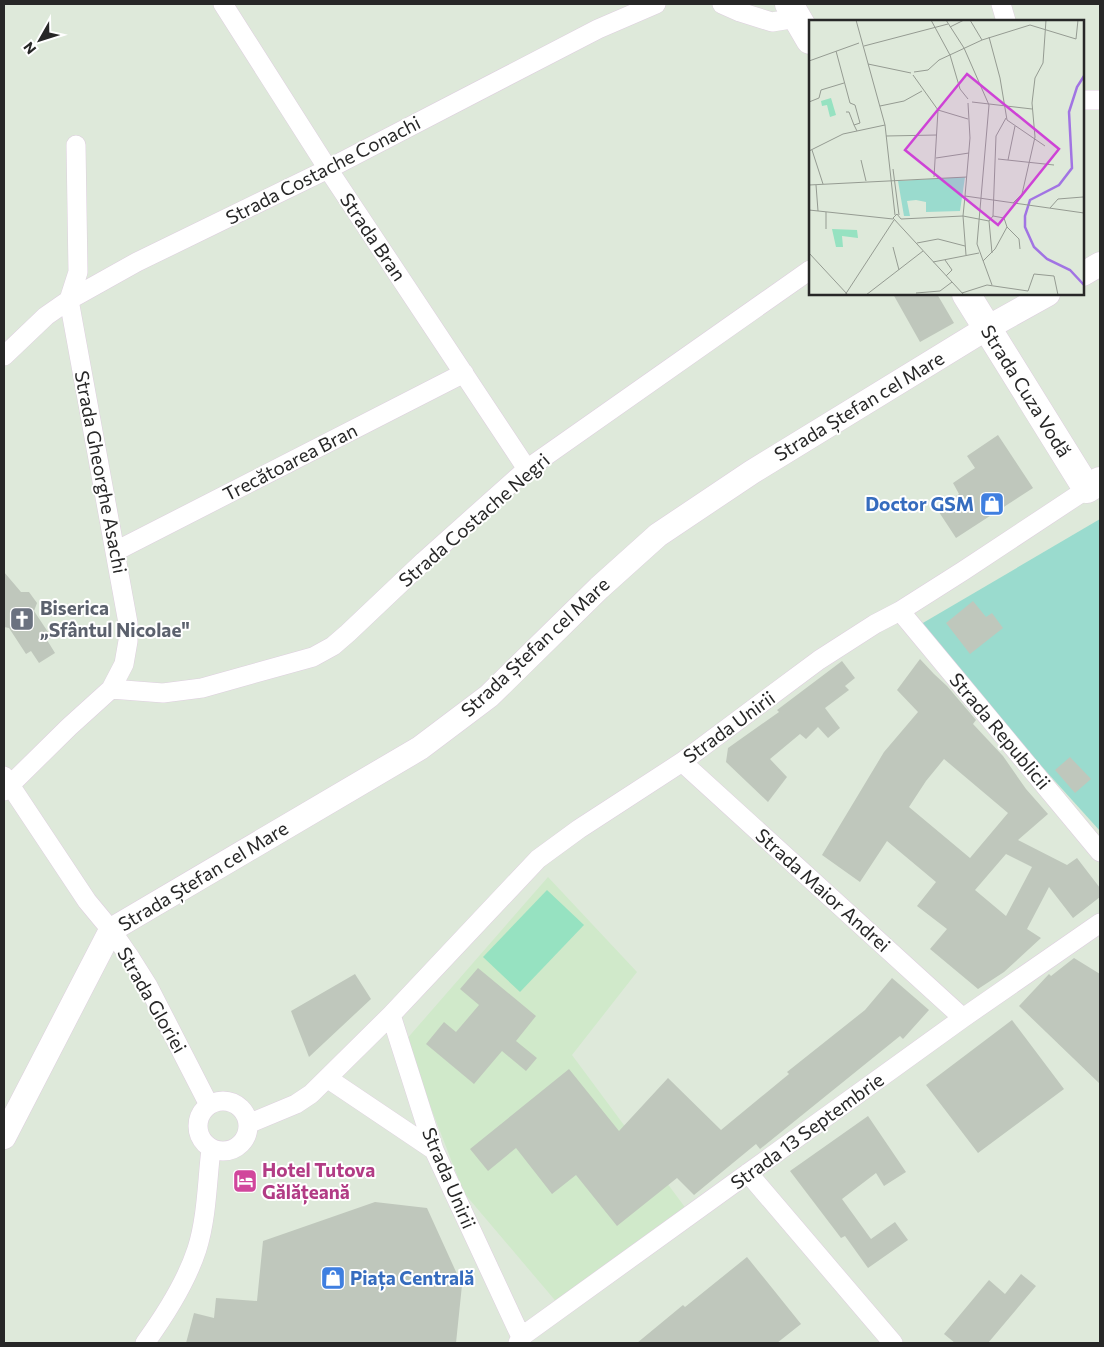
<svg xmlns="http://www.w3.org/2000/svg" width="1104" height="1347" viewBox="0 0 1104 1347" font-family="Commissioner,sans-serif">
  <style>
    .education { fill: #d0e9ca }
    .green { fill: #9adbce }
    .pitch { fill: #96e2c1 }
    .building { fill: #bfc7bc; fill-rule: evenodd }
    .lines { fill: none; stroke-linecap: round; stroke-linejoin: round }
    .minor-casing { stroke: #decfdf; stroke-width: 20 }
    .tertiary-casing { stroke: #decfdf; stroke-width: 25 }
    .secondary-casing { stroke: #decfdf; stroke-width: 29 }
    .minor { stroke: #fff; stroke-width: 19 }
    .tertiary { stroke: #fff; stroke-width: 24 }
    .secondary { stroke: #fff; stroke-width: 28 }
    .labels { text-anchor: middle; stroke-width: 4; stroke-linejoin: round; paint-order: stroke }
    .street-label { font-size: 19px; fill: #272727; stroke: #fff }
    .shop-label { font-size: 19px; font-weight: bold; fill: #366cbe; stroke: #fff; text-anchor: end }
    .worship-label { font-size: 19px; font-weight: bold; fill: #5b616d; stroke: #fff; text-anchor: start }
    .hotel-label { font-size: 19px; font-weight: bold; fill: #b23c85; stroke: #fff; text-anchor: start }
    .inset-river { fill: none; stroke: #a174e3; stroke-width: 2.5 }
    .inset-road { fill: none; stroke: #959b92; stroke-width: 1 }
    .view { fill: #ce43d6; fill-opacity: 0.15; stroke: #ce43d6; stroke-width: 2.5 }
    .inset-edge { fill: none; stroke: #272727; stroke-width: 2.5 }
  </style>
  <rect width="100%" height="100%" fill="#dee9da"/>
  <path class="education" d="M 548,877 L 637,972 L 572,1055 L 687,1210 L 559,1305 L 464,1193 L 405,1041 Z"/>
  <path class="green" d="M 1100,519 L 1100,831 L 916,627 Z"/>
  <path class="pitch" d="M 547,890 L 584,925 L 520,992 L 483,957 Z"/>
  <path class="building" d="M 893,294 L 937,294 L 954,323 L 920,342 Z
    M 998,435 L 1033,488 L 956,538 L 937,509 L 959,494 L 953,483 L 975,468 L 967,456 Z
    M 4,572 L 21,592 L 29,592 L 37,603 L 34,611 L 52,638 L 47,640 L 55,653 L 39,663 L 31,651 L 26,654 L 9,628 L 4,627 Z
    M 973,601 L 986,617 L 992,613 L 1003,628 L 970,654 L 946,623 Z
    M 920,659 L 934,674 L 947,686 L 976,720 L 973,724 L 1003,756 L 1026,789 L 1048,814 L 1018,840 L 1067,865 L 1077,858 L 1100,888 L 1100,897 L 1073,918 L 1049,887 L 1027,929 L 1041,938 L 1004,972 L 978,989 L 930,949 L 947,929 L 917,906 L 936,882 L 887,841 L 860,882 L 822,855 L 884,752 L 918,712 L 897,690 ZM 944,759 L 1008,813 L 970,858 L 909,807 L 926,781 ZM 1006,854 L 1032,867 L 1006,916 L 975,890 Z
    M 842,661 L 855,678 L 845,686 L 849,690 L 825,708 L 840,728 L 828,738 L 818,727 L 806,739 L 800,734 L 770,759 L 787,777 L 768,802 L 726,762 L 728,748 L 779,712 L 777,710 Z
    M 1070,757 L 1091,779 L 1075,793 L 1055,770 Z
    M 1074,958 L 1100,974 L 1100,1084 L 1019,1006 L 1049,974 L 1051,976 Z
    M 478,968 L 536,1016 L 516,1041 L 537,1058 L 526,1071 L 502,1051 L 474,1084 L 426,1044 L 444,1022 L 456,1032 L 479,1005 L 460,989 Z
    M 355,974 L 371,999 L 309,1057 L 291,1011 Z
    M 892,978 L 929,1010 L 903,1039 L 900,1036 L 760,1149 L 756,1144 L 694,1195 L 677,1178 L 617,1226 L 576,1175 L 552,1194 L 516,1148 L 488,1171 L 470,1149 L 569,1069 L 619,1131 L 668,1078 L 721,1130 L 789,1074 L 787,1072 L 865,1010 Z
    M 1012,1020 L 1064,1089 L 978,1153 L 926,1085 Z
    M 868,1116 L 906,1172 L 884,1186 L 876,1173 L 842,1199 L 871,1239 L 895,1222 L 908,1240 L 868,1268 L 845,1236 L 841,1238 L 790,1171 Z
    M 375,1202 L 427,1208 L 462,1285 L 456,1343 L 186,1343 L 194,1313 L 214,1318 L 216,1298 L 257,1301 L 263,1241 Z
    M 747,1257 L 801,1324 L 777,1343 L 637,1343 L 683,1305 L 685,1307 Z
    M 1021,1274 L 1036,1286 L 988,1343 L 955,1343 L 944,1334 L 989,1280 L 1005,1294 Z"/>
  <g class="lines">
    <defs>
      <path id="minor" d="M 223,4 L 328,169 L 527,469
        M 722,4 L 740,12 L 772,22 L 797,18
        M 1001,4 L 1006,21
        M 1083,100 L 1100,100
        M 4,356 L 46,316 L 69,300 L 137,262 L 328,169 L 598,29 L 656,4
        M 116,551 L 464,373
        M 900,611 L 1100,852
        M 111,689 L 163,693 L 202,688 L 313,657 L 333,646 L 348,633 L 424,561 L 527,469 L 810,270
        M 682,762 L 963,1018
        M 4,776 L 87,901 L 111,930 L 131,959 L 148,986 L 209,1105
        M 4,791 L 69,727 L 111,689 L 124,664 L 128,641 L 128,623 L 69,300 L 78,272 L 76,145
        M 391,1015 L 434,1150 L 521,1337
        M 327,1078 L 434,1150
        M198 1126a25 25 0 1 1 50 0a25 25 0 1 1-50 0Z
        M 248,1124 L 296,1104 L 311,1094 L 391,1015 L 538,859 L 579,829 L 682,762 L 819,660 L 875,624 L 900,611 L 963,571 L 1087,489
        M 748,1173 L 893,1343
        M 145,1343 C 166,1314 186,1283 197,1249 C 207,1217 207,1182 211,1149
        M 518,1343 L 521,1337 L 963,1018 L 1100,923"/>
      <path id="tertiary" d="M 1083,274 L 1100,264
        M 4,1137 L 111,930 L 420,748 L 489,696 L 599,588 L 658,535 L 752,472 L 987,328 L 1048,294"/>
      <path id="secondary" d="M 789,4 L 810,40
        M 966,294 L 1087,489 L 1100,481"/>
    </defs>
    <use href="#minor" class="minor-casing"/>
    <use href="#tertiary" class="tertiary-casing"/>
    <use href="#secondary" class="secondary-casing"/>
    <use href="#minor" class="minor"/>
    <use href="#tertiary" class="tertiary"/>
    <use href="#secondary" class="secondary"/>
  </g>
  <defs>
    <symbol id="shop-square" viewBox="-11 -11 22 22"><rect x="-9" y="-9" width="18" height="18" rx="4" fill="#3f7fe0" stroke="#fff"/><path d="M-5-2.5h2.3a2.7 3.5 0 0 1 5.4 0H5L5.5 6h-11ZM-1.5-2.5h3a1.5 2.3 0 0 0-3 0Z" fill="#fff"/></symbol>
    <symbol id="church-square" viewBox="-11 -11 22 22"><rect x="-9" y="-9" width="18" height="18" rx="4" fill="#6b7280" stroke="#fff"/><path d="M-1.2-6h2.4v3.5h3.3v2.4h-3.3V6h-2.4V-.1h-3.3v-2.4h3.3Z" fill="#fff"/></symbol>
    <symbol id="hotel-square" viewBox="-11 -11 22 22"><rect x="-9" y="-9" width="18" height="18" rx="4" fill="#d1479c" stroke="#fff"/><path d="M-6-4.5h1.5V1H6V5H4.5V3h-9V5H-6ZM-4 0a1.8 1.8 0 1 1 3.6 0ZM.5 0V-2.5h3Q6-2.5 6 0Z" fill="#fff"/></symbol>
  </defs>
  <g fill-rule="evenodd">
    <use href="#shop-square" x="978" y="490" width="28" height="28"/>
    <use href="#church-square" x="8" y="605" width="28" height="28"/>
    <use href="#hotel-square" x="231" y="1167" width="28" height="28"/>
    <use href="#shop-square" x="319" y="1264" width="28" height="28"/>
  </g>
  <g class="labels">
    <g class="street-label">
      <text transform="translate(323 170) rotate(-27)" y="7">Strada Costache Conachi</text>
      <text transform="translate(373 237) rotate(56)" y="7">Strada Bran</text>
      <text transform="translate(1026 391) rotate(58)" y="7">Strada Cuza Vodă</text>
      <text transform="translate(859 406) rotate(-31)" y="7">Strada Ștefan cel Mare</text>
      <text transform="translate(290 462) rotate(-27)" y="7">Trecătoarea Bran</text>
      <text transform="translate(101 472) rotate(79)" y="7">Strada Gheorghe Asachi</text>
      <text transform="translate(474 520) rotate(-41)" y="7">Strada Costache Negri</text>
      <text transform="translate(535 647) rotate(-43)" y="7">Strada Ștefan cel Mare</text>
      <text transform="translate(729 727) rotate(-36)" y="7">Strada Unirii</text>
      <text transform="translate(1000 731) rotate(50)" y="7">Strada Republicii</text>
      <text transform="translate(203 876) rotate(-31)" y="7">Strada Ștefan cel Mare</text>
      <text transform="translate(823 890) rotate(42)" y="7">Strada Maior Andrei</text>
      <text transform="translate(152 1000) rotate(60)" y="7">Strada Gloriei</text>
      <text transform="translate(807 1131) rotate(-36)" y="7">Strada 13 Septembrie</text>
      <text transform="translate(449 1178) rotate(67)" y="7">Strada Unirii</text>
    </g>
    <g class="shop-label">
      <text x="974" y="511">Doctor GSM</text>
      <text x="350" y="1285" text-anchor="start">Piața Centrală</text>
    </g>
    <g class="worship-label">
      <text x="40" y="615">Biserica<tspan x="40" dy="22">„Sfântul Nicolae"</tspan></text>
    </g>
    <g class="hotel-label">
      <text x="262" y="1177">Hotel Tutova<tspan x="262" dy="22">Gălățeană</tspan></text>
    </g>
  </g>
  <g transform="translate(809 20)">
    <rect width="275" height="275" fill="#dee9da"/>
    <path d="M 156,157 L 151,191 L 117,192 L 117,182 L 107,180 L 98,181 L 101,196 L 95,196 L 89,161 Z" fill="#9adbce"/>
    <path d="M 22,78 L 27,95 L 21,97 L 18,85 L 13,86 L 12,81 ZM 23,209 L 48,210 L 49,218 L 33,216 L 34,227 L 27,227 Z" fill="#96e2c1"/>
    <path class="inset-river" d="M 275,56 L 268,67 L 260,92 L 263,148 L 250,165 L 221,180 L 216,196 L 216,207 L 225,227 L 238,239 L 261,250 L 275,265"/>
    <path class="inset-road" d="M 47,0 L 76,105 L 86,195M 122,0 L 141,35 L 151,69 L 159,79M 137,0 L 155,28 L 180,85 L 168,224 L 183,265M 161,0 L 173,20M 141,7 L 155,0M 180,17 L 191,58 L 198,100 L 236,126M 267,19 L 269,0M 55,26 L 139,4M 27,31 L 41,83 L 46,85 L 51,103 L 45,105 L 48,111M 0,41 L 50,23M 59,44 L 102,53M 105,52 L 119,50 L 130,40 L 173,20 L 221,5 L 267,19M 104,55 L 129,90 L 125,157M 0,82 L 10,78 L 12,70 L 35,63M 163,82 L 223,89M 71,86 L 95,81 L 113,71M 129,90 L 159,99M 37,92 L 40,92 L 45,105M 77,116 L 128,115M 3,130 L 14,164M 0,131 L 34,114 L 76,105M 127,138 L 160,133M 189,139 L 245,145M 52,140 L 57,161M 199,140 L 206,106M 275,142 L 275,181M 84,149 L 90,195M 0,165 L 158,157M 7,165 L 9,191M 156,176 L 161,118 L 159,83M 204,183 L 213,174 L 226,117 L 223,83 L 226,58 L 234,43 L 237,0M 241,188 L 249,179 L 274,177M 0,190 L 84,199M 17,192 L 17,209M 92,199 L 154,196 L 156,176 L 275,193M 92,199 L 88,194 L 84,198 L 155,275M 180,201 L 183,233M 198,207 L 210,219 L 211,229M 108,223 L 129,219 L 156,226M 84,227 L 90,250M 0,233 L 39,275M 157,235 L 154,196 L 180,201 L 184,196 L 187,116 L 197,98M 136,240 L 143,250 L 137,256M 174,241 L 186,229 L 198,207 L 195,198 L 184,196M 124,242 L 170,233M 107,273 L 131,271 L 143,262M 153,273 L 178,265 L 219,271 L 225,254 L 245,256 L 249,275M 36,275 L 85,200M 57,275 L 114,231"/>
    <path class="view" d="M 158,54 L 250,129 L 189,205 L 96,130 Z"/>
    <rect width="275" height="275" class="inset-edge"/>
  </g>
  <rect width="1104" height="1347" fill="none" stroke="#272727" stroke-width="10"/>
  <g transform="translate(40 40) rotate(231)" stroke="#ffffff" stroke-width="4" paint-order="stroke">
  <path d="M0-4L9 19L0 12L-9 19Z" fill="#272727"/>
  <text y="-8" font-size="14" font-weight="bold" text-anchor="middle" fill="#272727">N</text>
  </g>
</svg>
